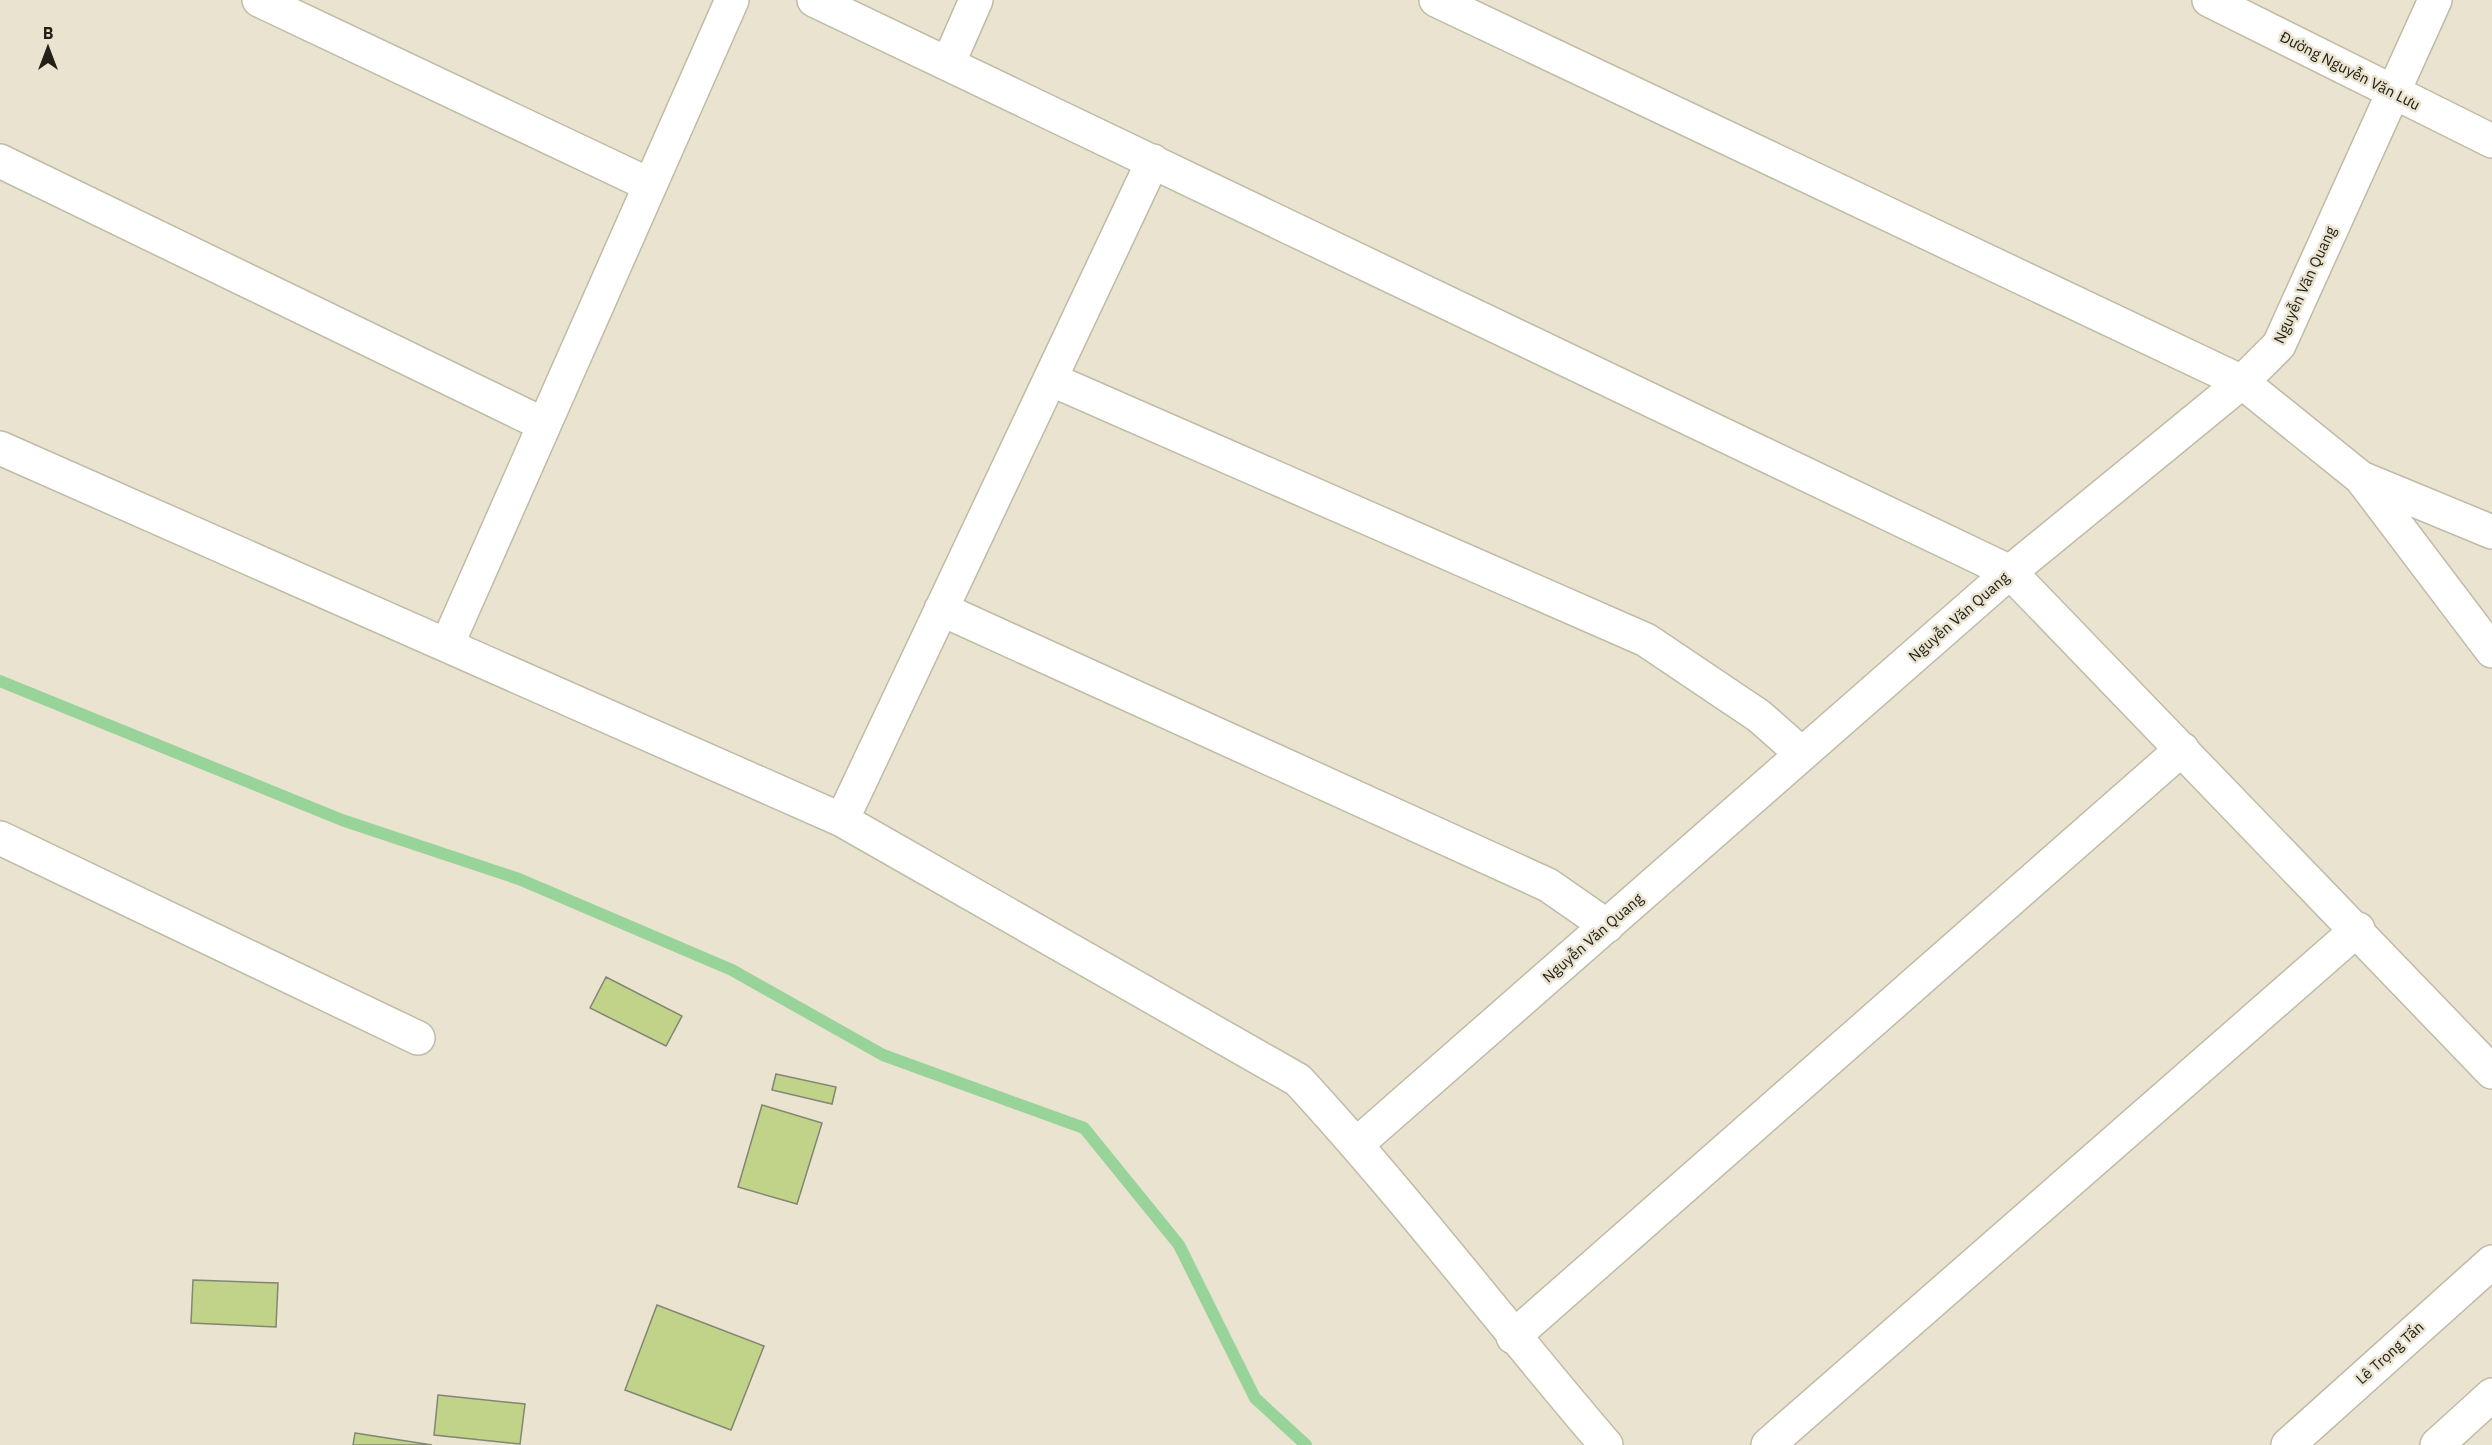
<svg xmlns="http://www.w3.org/2000/svg" width="2492" height="1445" viewBox="0 0 2492 1445" font-family="'IBM Plex Sans',sans-serif">
  <style>
    .lines { fill: none; stroke-linecap: round; stroke-linejoin: round }
    .stream { stroke: #98d39a; stroke-width: 12 }
    .building { fill: #c1d389; stroke: #828774; stroke-width: 1.5 }
    .minor-casing { stroke: #c0bba7; stroke-width: 36 }
    .minor { stroke: #fff; stroke-width: 33 }
    .labels { text-anchor: middle; stroke-width: 5; stroke-linejoin: round; paint-order: stroke }
    .street-label { font-size: 15px; fill: #222019; stroke: #e9e3cf }
  </style>
  <rect width="100%" height="100%" fill="#e9e3cf"/>
  <g class="lines">
    <path class="stream" d="M 0,681 L 342,820 L 519,879 L 732,970 L 883,1055 L 1084,1128 L 1179,1245 L 1255,1398 L 1306,1445"/>
  </g>
  <path class="building" d="M 606,977 L 682,1016 L 666,1046 L 590,1008 Z
    M 776,1074 L 836,1087 L 832,1104 L 772,1090 Z
    M 762,1105 L 822,1123 L 797,1204 L 738,1187 Z
    M 193,1280 L 278,1283 L 276,1327 L 191,1323 Z
    M 657,1305 L 764,1346 L 731,1430 L 625,1390 Z
    M 438,1395 L 525,1404 L 520,1444 L 434,1435 Z
    M 355,1433 L 432,1445 L 353,1445 Z"/>
  <g class="lines">
    <defs>
      <path id="minor" d="M 259,0 L 650,185
        M 814,0 L 2010,572 L 2492,1072
        M 1436,0 L 2242,382 L 2361,478 L 2492,651
        M 2209,0 L 2492,141
        M 948,64 L 976,0
        M 0,161 L 543,424
        M 1050,379 L 1646,640 L 1759,716 L 1802,754
        M 0,448 L 842,820 L 1298,1080 C 1406,1197 1502,1324 1606,1445
        M 2361,478 L 2492,532
        M 941,609 L 1548,885 L 1607,926
        M 447,645 L 732,0
        M 842,820 L 1153,161
        M 0,838 L 418,1038
        M 1357,1144 L 2010,572 L 2242,382 L 2279,345 L 2435,0
        M 1513,1337 L 2182,749
        M 1768,1445 L 2358,929
        M 2288,1445 L 2492,1262
        M 2437,1445 L 2492,1395"/>
    </defs>
    <use href="#minor" class="minor-casing"/>
    <use href="#minor" class="minor"/>
  </g>
  <g class="labels">
    <g class="street-label">
      <text transform="translate(2350 71) rotate(27)" y="5">Đường Nguyễn Văn Lưu</text>
      <text transform="translate(2305 285) rotate(-65)" y="5">Nguyễn Văn Quang</text>
      <text transform="translate(1959 617) rotate(-41)" y="5">Nguyễn Văn Quang</text>
      <text transform="translate(1593 938) rotate(-41)" y="5">Nguyễn Văn Quang</text>
      <text transform="translate(2390 1353) rotate(-42)" y="5">Lê Trọng Tấn</text>
    </g>
  </g>
  <g transform="translate(48 48)" stroke="#e9e3cf" stroke-width="4.5" paint-order="stroke">
  <path d="M0-4.5L10 22L0 15L-10 22Z" fill="#222019"/>
  <text y="-9" font-size="16" font-weight="bold" text-anchor="middle" fill="#222019">B</text>
  </g>
</svg>
